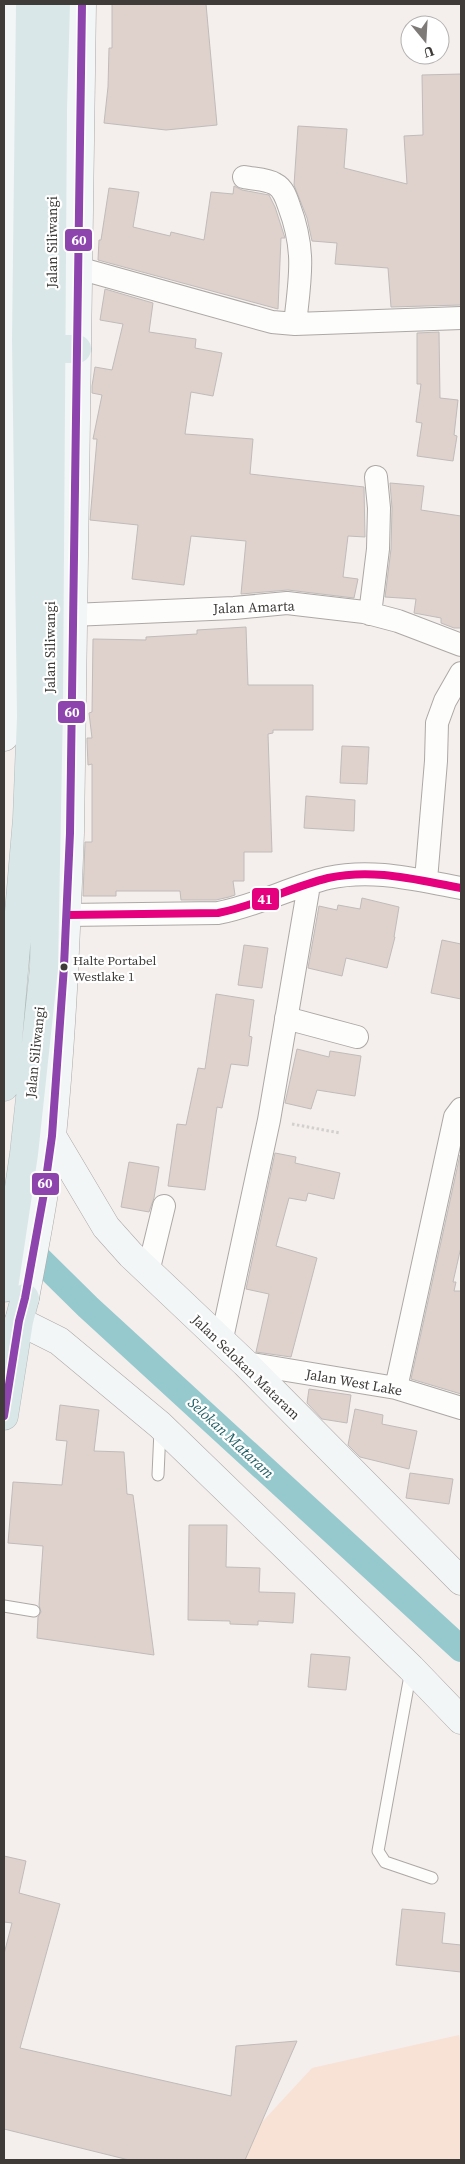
<svg xmlns="http://www.w3.org/2000/svg" width="465" height="2164" viewBox="0 0 465 2164" font-family="'Source Serif 4',serif">
  <style>
    .green { fill: #f8e1d5 }
    .lines { fill: none; stroke-linecap: round; stroke-linejoin: round }
    .canal { stroke: #96c9cd; stroke-width: 26 }
    .building { fill: #dfd2cc; stroke: #c0bcb9 }
    .lane-casing { stroke: #aca8a6; stroke-width: 13 }
    .street-casing { stroke: #aca8a6; stroke-width: 24 }
    .secondary-casing { stroke: #aca8a6; stroke-width: 29 }
    .highway-casing { stroke: #b0bbbb; stroke-width: 29 }
    .path { stroke: #d2d0ce; stroke-width: 3; stroke-dasharray: 2.5 2.5; stroke-linecap: butt }
    .lane { stroke: #fdfdfc; stroke-width: 11 }
    .street { stroke: #fdfdfc; stroke-width: 22 }
    .secondary { stroke: #f3f6f6; stroke-width: 28 }
    .highway { stroke: #dae7e8; stroke-width: 28 }
    .bus-1-casing { stroke: #fff; stroke-width: 11 }
    .bus-2-casing { stroke: #fff; stroke-width: 11 }
    .bus-1 { stroke: #e5007d; stroke-width: 8 }
    .bus-2 { stroke: #8e44ad; stroke-width: 8 }
    .bus-dot { fill: #3e3b39; stroke: #fff; stroke-width: 2 }
    .labels { text-anchor: middle; stroke-width: 4.5; stroke-linejoin: round; paint-order: stroke }
    .bus-label { font-size: 13px; fill: #3e3b39; stroke: #fff; text-anchor: start }
    .street-label { font-size: 14px; fill: #3e3b39; stroke: #fff }
    .water-label { font-size: 15px; font-style: italic; fill: #216066; stroke: #fff }
    .line-badge { stroke: #fff; stroke-width: 2 }
    .badge-label { font-size: 14px; text-anchor: middle; font-weight: bold; fill: #fff }
  </style>
  <rect width="100%" height="100%" fill="#f4efec"/>
  <path class="green" d="M 459,2035 L 461,2046 L 461,2160 L 227,2160 L 312,2068 Z"/>
  <g class="lines">
    <path class="canal" d="M 20,1240 L 88,1307 L 461,1649"/>
  </g>
  <path class="building" d="M 112,4 L 206,4 L 217,125 L 166,130 L 104,123 L 108,87 L 109,48 L 112,48 Z
    M 461,74 L 461,305 L 391,307 L 388,268 L 335,264 L 337,243 L 312,241 L 307,218 L 294,185 L 298,126 L 347,129 L 344,168 L 407,184 L 404,136 L 423,135 L 422,75 Z
    M 234,186 L 242,190 L 269,195 L 275,207 L 285,238 L 281,238 L 278,309 L 98,260 L 99,240 L 101,240 L 109,188 L 139,192 L 133,227 L 170,236 L 171,232 L 204,240 L 211,192 L 233,194 Z
    M 105,289 L 153,303 L 149,332 L 196,339 L 195,348 L 222,353 L 213,396 L 191,392 L 185,434 L 253,439 L 250,474 L 364,487 L 365,537 L 348,536 L 343,577 L 358,579 L 354,598 L 288,590 L 241,594 L 246,541 L 191,536 L 184,585 L 132,579 L 138,525 L 90,520 L 97,439 L 93,439 L 102,395 L 92,393 L 92,386 L 95,367 L 112,370 L 123,324 L 100,320 Z
    M 439,332 L 440,398 L 458,400 L 454,435 L 457,436 L 453,461 L 417,456 L 422,423 L 416,422 L 421,384 L 417,384 L 417,333 Z
    M 390,483 L 424,486 L 421,510 L 461,516 L 461,628 L 454,628 L 441,623 L 441,618 L 414,613 L 416,599 L 385,597 L 391,549 L 392,508 Z
    M 246,627 L 248,685 L 313,685 L 313,730 L 273,730 L 273,733 L 268,734 L 272,852 L 244,852 L 244,881 L 233,881 L 235,895 L 229,897 L 216,900 L 181,900 L 180,891 L 116,891 L 116,896 L 83,896 L 85,842 L 92,842 L 92,764 L 88,765 L 87,741 L 87,738 L 92,738 L 89,713 L 92,712 L 93,639 L 146,640 L 146,637 L 197,634 L 197,630 Z
    M 342,746 L 369,747 L 367,784 L 340,783 Z
    M 306,796 L 355,800 L 354,831 L 304,828 Z
    M 362,898 L 399,907 L 394,937 L 395,937 L 387,968 L 346,958 L 342,976 L 308,968 L 319,906 L 337,910 L 338,905 L 360,909 Z
    M 442,940 L 461,944 L 461,999 L 431,993 Z
    M 244,945 L 268,948 L 262,988 L 238,985 Z
    M 216,994 L 254,1000 L 249,1036 L 252,1037 L 248,1066 L 231,1064 L 222,1108 L 217,1107 L 205,1190 L 168,1186 L 177,1124 L 186,1125 L 198,1068 L 205,1069 Z
    M 297,1049 L 329,1057 L 330,1051 L 361,1056 L 355,1096 L 317,1090 L 311,1109 L 285,1103 Z
    M 275,1153 L 296,1157 L 295,1163 L 340,1173 L 334,1199 L 308,1193 L 306,1201 L 289,1198 L 276,1246 L 317,1258 L 291,1357 L 256,1352 L 269,1294 L 246,1289 Z
    M 460,1155 L 461,1247 L 453,1282 L 456,1282 L 454,1291 L 461,1291 L 461,1394 L 411,1379 Z
    M 129,1162 L 159,1167 L 154,1198 L 149,1212 L 121,1207 Z
    M 309,1389 L 351,1395 L 347,1423 L 322,1419 L 307,1403 Z
    M 60,1405 L 99,1410 L 94,1451 L 124,1452 L 127,1494 L 133,1495 L 154,1655 L 37,1638 L 38,1617 L 41,1612 L 39,1605 L 43,1546 L 8,1543 L 13,1482 L 62,1485 L 67,1441 L 56,1440 Z
    M 355,1409 L 383,1415 L 382,1424 L 417,1431 L 409,1469 L 360,1457 L 348,1445 Z
    M 410,1473 L 453,1479 L 449,1504 L 406,1498 Z
    M 189,1525 L 227,1525 L 226,1567 L 260,1568 L 259,1592 L 295,1593 L 293,1623 L 258,1621 L 258,1625 L 230,1624 L 230,1621 L 188,1620 Z
    M 311,1654 L 350,1657 L 346,1690 L 308,1687 Z
    M 4,1856 L 26,1861 L 19,1893 L 60,1904 L 20,2048 L 231,2096 L 236,2046 L 297,2041 L 245,2160 L 129,2160 L 4,2129 L 4,1954 L 12,1923 L 4,1922 Z
    M 402,1909 L 445,1913 L 442,1943 L 461,1945 L 461,1972 L 396,1965 Z"/>
  <g class="lines">
    <defs>
      <path id="lane" d="M 158,1475 L 160,1430
        M 4,1606 L 34,1611
        M 411,1670 L 378,1851 L 385,1862 L 432,1878"/>
      <path id="street" d="M 244,177 C 253,179 267,179 275,184 C 283,188 286,197 289,206 C 306,251 300,278 295,324
        M 78,268 L 272,322 L 295,324 L 461,318
        M 370,614 L 378,549 L 379,508 L 376,477
        M 72,615 L 234,608 L 287,603 L 364,612 L 398,621 L 461,645
        M 426,880 L 436,761 L 437,723 L 445,701 L 461,673
        M 67,915 L 218,913 C 256,906 291,887 328,878 C 374,868 416,880 461,888
        M 286,1018 L 357,1037
        M 148,1272 L 164,1206
        M 221,1343 L 269,1120 L 309,885
        M 245,1363 L 396,1388 L 461,1408
        M 396,1388 L 455,1117 L 461,1109"/>
      <path id="secondary" d="M 4,737 L 10,338 L 9,4
        M 52,1136 L 106,1227 L 131,1255 L 245,1363 L 461,1581
        M 25,1298 C 35,1244 46,1191 52,1136 C 62,1036 66,934 70,833 L 82,4
        M 19,1321 L 59,1341 L 160,1425 L 411,1668 L 461,1720"/>
      <path id="highway" d="M 52,349 L 77,349
        M 4,1087 L 27,819 L 31,717 L 26,340 L 30,4
        M 4,1288 L 24,1154 L 44,968 L 49,707 L 53,110 L 56,4
        M 4,1416 L 19,1321 L 25,1298"/>
    </defs>
    <use href="#lane" class="lane-casing"/>
    <use href="#street" class="street-casing"/>
    <use href="#secondary" class="secondary-casing"/>
    <use href="#highway" class="highway-casing"/>
    <path class="path" d="M 292,1124 L 340,1133"/>
    <use href="#lane" class="lane"/>
    <use href="#street" class="street"/>
    <use href="#secondary" class="secondary"/>
    <use href="#highway" class="highway"/>
    <defs>
      <path id="bus-1" d="M 67,915 L 218,913 C 256,906 291,887 328,878 C 374,868 416,880 461,888"/>
      <path id="bus-2" d="M 4,1416 L 19,1321 L 25,1298 L 44,1193 L 52,1136 L 64,966 L 70,833 L 82,4"/>
    </defs>
    <use href="#bus-1" class="bus-1-casing"/>
    <use href="#bus-2" class="bus-2-casing"/>
    <use href="#bus-1" class="bus-1"/>
    <use href="#bus-2" class="bus-2"/>
  </g>
  <circle class="bus-dot" cx="64" cy="967" r="4.5"/>
  <g class="labels">
    <g class="bus-label">
      <text x="73" y="965">Halte Portabel<tspan x="73" dy="16">Westlake 1</tspan></text>
    </g>
    <g class="street-label">
      <text transform="translate(52 242) rotate(-90)" y="5">Jalan Siliwangi</text>
      <text transform="translate(254 607) rotate(-2)" y="5">Jalan Amarta</text>
      <text transform="translate(50 647) rotate(-90)" y="5">Jalan Siliwangi</text>
      <text transform="translate(35 1052) rotate(-84)" y="5">Jalan Siliwangi</text>
      <text transform="translate(246 1367) rotate(44)" y="5">Jalan Selokan Mataram</text>
      <text transform="translate(354 1382) rotate(10)" y="5">Jalan West Lake</text>
    </g>
    <g class="water-label">
      <text transform="translate(231 1438) rotate(43)" y="5">Selokan Mataram</text>
    </g>
  </g>
  <g class="line-badge">
    <rect x="64" y="228" width="29" height="24" rx="5" fill="#8e44ad"/>
    <rect x="57" y="700" width="29" height="24" rx="5" fill="#8e44ad"/>
    <rect x="251" y="887" width="29" height="24" rx="5" fill="#e5007d"/>
    <rect x="31" y="1172" width="29" height="24" rx="5" fill="#8e44ad"/>
  </g>
  <g class="badge-label">
    <text x="79" y="245">60</text>
    <text x="72" y="717">60</text>
    <text x="265" y="904">41</text>
    <text x="45" y="1188">60</text>
  </g>
  <rect width="465" height="2164" fill="none" stroke="#3e3b39" stroke-width="10"/>
  <g transform="translate(425 40) rotate(162)"><circle r="24" fill="#ffffff" stroke="#b2b1b0"/>
  <path d="M0-4L9 19L0 12L-9 19Z" fill="#7e7a78"/>
  <text y="-8" font-size="14" font-weight="bold" text-anchor="middle" fill="#3e3b39">U</text>
  </g>
</svg>
